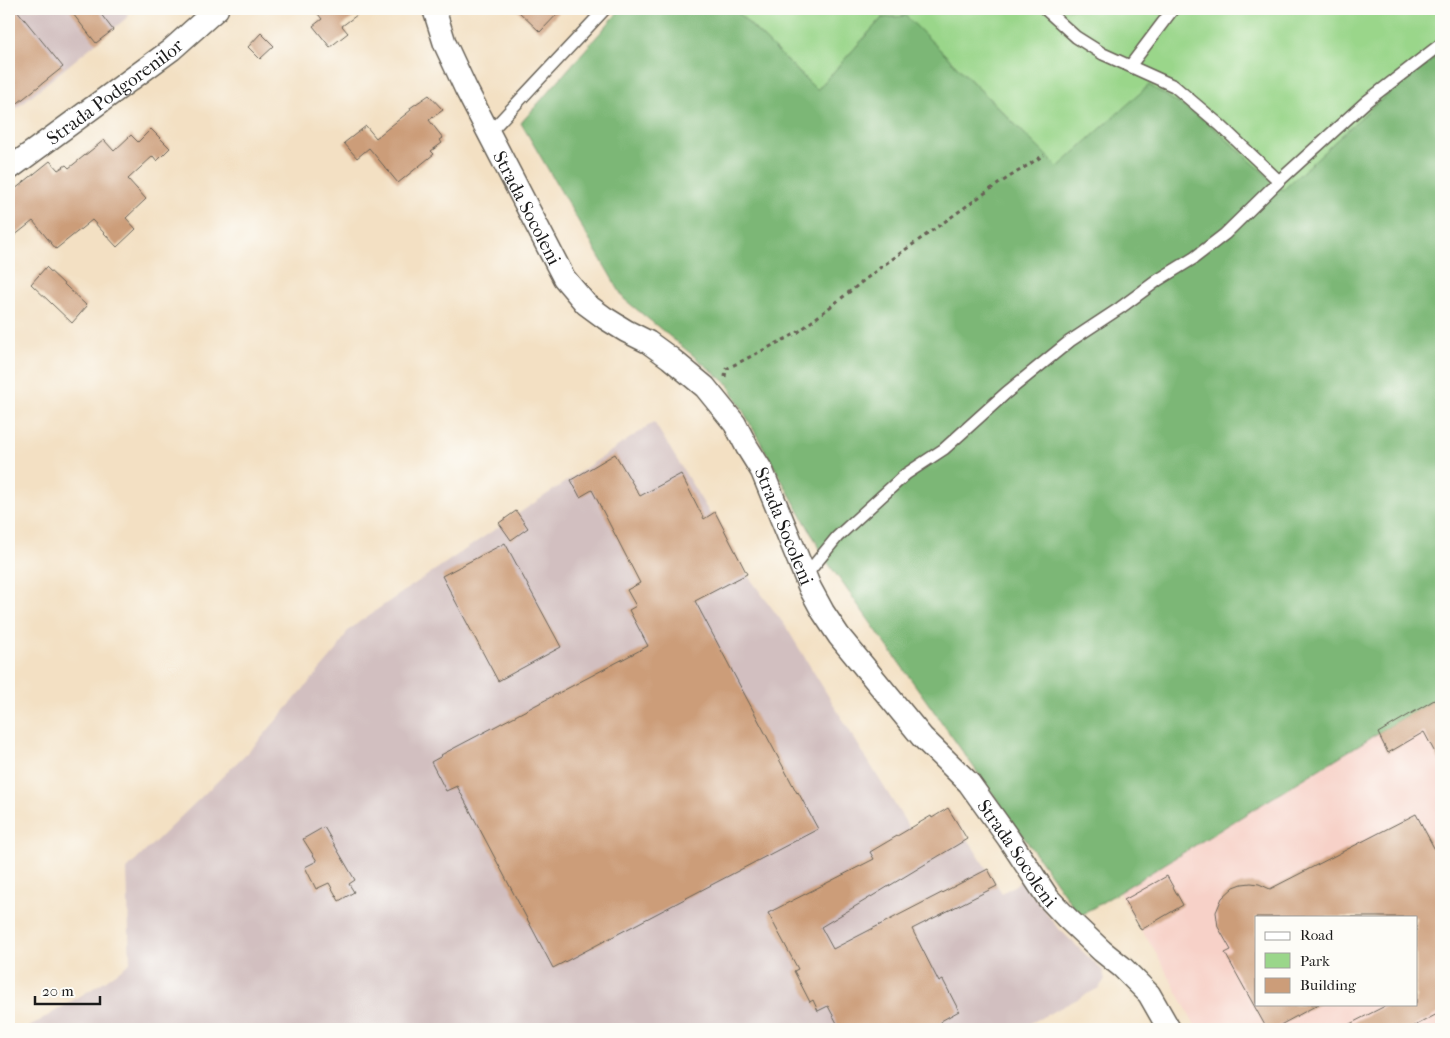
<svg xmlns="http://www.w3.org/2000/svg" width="1450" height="1038" viewBox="0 0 1450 1038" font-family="'IM FELL French Canon',serif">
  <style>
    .built { fill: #f7d1c8; fill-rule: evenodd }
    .industrial { fill: #d2bfc0 }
    .green { fill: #9ad68a; stroke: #5b7953 }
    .forest { fill: #7bb776; stroke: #4c6a49 }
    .building { fill: #cc9d79 }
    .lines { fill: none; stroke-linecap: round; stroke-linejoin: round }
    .lane-casing { stroke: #676156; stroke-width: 14 }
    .street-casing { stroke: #676156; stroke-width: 25 }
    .path { stroke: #676156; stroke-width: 3; stroke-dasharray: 4 4; stroke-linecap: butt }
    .lane { stroke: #fff; stroke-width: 11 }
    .street { stroke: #fff; stroke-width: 22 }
    .labels { text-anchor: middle; stroke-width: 5; stroke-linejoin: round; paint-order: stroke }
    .street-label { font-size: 19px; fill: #1c1c1c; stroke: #fdfcf7 }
  </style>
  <rect width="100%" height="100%" fill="#fdfcf7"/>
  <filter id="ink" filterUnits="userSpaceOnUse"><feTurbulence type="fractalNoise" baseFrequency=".02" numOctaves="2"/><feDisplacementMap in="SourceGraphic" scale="10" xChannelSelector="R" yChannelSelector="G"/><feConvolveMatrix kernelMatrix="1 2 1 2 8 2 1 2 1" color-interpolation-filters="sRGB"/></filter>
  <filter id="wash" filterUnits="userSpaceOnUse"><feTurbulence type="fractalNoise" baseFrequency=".0096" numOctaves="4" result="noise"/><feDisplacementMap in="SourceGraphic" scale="20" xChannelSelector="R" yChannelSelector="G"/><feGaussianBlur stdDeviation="1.12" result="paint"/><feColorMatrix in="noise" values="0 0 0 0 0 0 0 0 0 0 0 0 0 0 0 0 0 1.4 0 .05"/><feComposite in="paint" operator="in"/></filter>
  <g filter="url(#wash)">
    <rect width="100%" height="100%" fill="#f3e0c3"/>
    <path class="built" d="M 1441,696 L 1441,1029 L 1197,1029 L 1154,949 L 1141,930 L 1119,892 L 1378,733 ZM 1256,917 L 1416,917 L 1416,1004 L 1256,1004 Z"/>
    <path class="industrial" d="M 9,9 L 123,9 L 129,16 L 9,114 Z
      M 654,422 L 746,573 L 786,627 L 911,831 L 950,811 L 1002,893 L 1022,881 L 1056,926 L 1103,971 L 1105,979 L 1099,988 L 1019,1029 L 26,1029 L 105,981 L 130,963 L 127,869 L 256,744 L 337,650 L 347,632 L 359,622 L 438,568 Z"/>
    <path class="green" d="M 734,9 L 1441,9 L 1441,53 L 1372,107 L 1283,191 L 1206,121 L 1058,167 L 906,16 L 882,18 L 817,90 Z"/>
    <path class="forest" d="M 621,9 L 734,9 L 817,90 L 882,18 L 906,16 L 1058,167 L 1149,85 L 1206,121 L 1283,190 L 1372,107 L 1441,53 L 1441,696 L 1378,733 L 1080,916 L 828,563 L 728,384 L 624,299 L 521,123 Z"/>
    <g id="blocks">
      <path class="building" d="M 9,9 L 16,9 L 63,67 L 9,110 Z
        M 69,9 L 97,9 L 113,30 L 96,43 Z
        M 314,9 L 365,9 L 342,26 L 348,33 L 330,47 L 313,26 L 322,19 Z
        M 516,9 L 562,9 L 540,32 Z
        M 261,33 L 274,46 L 260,59 L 248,47 Z
        M 429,95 L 443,110 L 429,120 L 443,138 L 440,140 L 442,143 L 431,151 L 434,154 L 398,183 L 369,148 L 357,158 L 344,143 L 366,126 L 376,138 L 411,110 L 410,108 Z
        M 151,129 L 170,148 L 157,161 L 153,156 L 128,179 L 146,199 L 126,218 L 136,229 L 117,247 L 92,220 L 56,249 L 33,221 L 9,240 L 9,194 L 50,161 L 58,170 L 66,165 L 69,168 L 104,140 L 114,151 L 131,135 L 138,142 Z
        M 46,267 L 87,306 L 72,323 L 31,284 Z
        M 615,454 L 640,496 L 681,474 L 704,519 L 715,512 L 747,574 L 695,601 L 797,793 L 798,792 L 818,829 L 553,968 L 457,786 L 446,791 L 431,762 L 442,756 L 441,755 L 648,646 L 629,610 L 636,606 L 627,590 L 640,583 L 592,490 L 580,497 L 571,480 Z
        M 516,511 L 528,528 L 511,540 L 499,523 Z
        M 505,543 L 561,647 L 498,681 L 442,576 Z
        M 1441,696 L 1441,764 L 1424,732 L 1388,753 L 1378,733 Z
        M 948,808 L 967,839 L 821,927 L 833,949 L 988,869 L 997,886 L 912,929 L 939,982 L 943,980 L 959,1011 L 941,1021 L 945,1029 L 840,1029 L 828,1006 L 818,1011 L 813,1000 L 810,1002 L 794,971 L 798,969 L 768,913 L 874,859 L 870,852 L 931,816 L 932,818 Z
        M 1416,814 L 1441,861 L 1441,1012 L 1409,1029 L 1340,1029 L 1389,1004 L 1416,1004 L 1416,917 L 1256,917 L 1256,1004 L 1319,1004 L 1273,1029 L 1267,1029 L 1225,953 L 1231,950 L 1218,927 L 1216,912 L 1222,898 L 1234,887 L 1242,884 L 1251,883 L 1259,884 L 1270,889 Z
        M 324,827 L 355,880 L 349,884 L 354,892 L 339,901 L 329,883 L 316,889 L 305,867 L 317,861 L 303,839 Z
        M 1167,876 L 1183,905 L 1141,930 L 1124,900 Z"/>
    </g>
  </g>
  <g filter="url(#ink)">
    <use href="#blocks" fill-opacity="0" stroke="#676156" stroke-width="1"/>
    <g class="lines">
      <defs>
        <path id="lane" d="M 1045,9 L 1076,37 L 1103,54 L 1174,86 L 1220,125 L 1279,181
          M 1130,66 L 1173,9
          M 489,133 L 605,9
          M 806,575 L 837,537 L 906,474 L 944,449 L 1006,393 L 1070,341 L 1120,308 L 1158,280 L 1194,258 L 1225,234 L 1279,181 L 1367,101 L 1441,44"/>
        <g id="street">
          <path id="s1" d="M 434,9 L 445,44 L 466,89 L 564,278 L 586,304 L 605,318 L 626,331 L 648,342 L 670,358 L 705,387 L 735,424 L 747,447 L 762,471 L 810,588 L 823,612 L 839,636 L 922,737 L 969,783 L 1009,839 L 1048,898 L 1066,917 L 1102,951 L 1122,967 L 1149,994 L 1169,1029"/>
          <path id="s2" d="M 9,169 L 171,50 L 217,9"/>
        </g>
      </defs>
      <use href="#lane" class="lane-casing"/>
      <use href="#street" class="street-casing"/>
      <path class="path" d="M 725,377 L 726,369 L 797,333 L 881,267 L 992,188 L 1044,155"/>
      <use href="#lane" class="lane"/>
      <use href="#street" class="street"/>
    </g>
  </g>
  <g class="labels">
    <g class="street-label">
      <text dy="7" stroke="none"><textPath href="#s2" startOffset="131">Strada Podgorenilor</textPath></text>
      <text dy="7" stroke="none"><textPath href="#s1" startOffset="220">Strada Socoleni</textPath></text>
      <text dy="7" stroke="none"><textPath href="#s1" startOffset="640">Strada Socoleni</textPath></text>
      <text dy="7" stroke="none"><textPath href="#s1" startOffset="1045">Strada Socoleni</textPath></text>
    </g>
  </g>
  <rect width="1450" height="1038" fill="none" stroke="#fdfcf7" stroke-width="30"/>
  <rect x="1255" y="916" width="162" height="90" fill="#fdfcf7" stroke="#a3a29f"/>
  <rect x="1265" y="932" width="25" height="8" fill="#ffffff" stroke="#a3a29f"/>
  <text x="1300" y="940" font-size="15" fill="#1c1c1c">Road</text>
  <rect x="1265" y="953" width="25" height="15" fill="#9ad68a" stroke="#a3a29f"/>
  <text x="1300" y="966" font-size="15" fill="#1c1c1c">Park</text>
  <rect x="1265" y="978" width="25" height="15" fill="#cc9d79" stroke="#a3a29f"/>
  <text x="1300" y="990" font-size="15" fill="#1c1c1c">Building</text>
  <path d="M35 996v8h65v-8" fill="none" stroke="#1c1c1c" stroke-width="2.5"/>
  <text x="42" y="996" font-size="15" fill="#1c1c1c" stroke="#fdfcf7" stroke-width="4" paint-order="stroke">20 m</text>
</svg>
